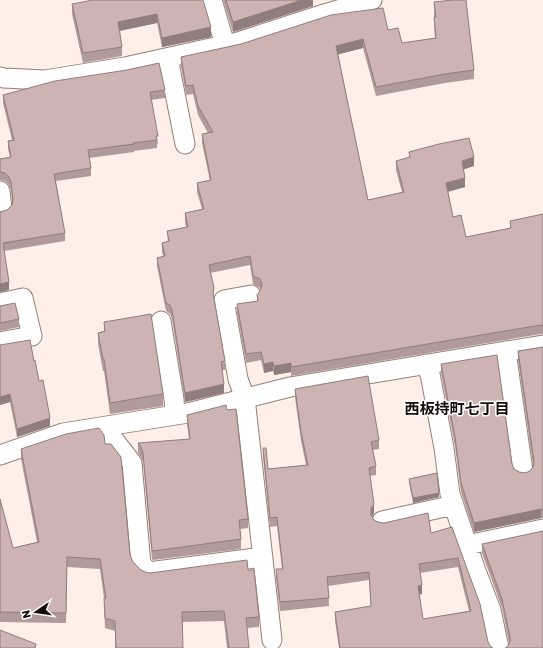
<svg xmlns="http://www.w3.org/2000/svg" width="543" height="648" viewBox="0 0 543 648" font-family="Rubik,'Noto Sans JP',sans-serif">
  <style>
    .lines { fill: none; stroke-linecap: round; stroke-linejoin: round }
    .minor-casing { stroke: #967f75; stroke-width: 21 }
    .minor { stroke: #fff; stroke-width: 19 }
    .wall { fill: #b19a9a; fill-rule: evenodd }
    .shaded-wall { fill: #907d7d }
    .building { fill: #ceb3b3; stroke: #907d7d; fill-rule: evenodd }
    .labels { text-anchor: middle; stroke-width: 3; stroke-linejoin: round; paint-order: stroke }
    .neighbourhood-label { font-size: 15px; font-weight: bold; fill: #160d0a; stroke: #fff }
  </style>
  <rect width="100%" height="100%" fill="#feefe8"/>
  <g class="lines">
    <defs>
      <path id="minor" d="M 212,0 L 225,45
        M 168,58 L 185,144
        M 0,77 L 4,78 L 45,80 L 125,67 L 238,42 L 324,14 L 372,0
        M 0,191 L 2,208 L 0,209
        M 251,295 L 224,300 L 238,379 L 245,398 L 272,640
        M 0,303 L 23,298 L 32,336 L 0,342
        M 161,321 L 174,399 L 175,415
        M 506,351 L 523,471
        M 425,364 L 430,374 L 444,448 L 450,494 L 476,571 L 491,610 L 499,648
        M 104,427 L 132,463 L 141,564 L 149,572 L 263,557
        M 0,455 L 63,433 L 188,413 L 290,387 L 543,345
        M 382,521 L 454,505
        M 467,545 L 543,529"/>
    </defs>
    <use href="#minor" class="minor-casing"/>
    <use href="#minor" class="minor"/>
  </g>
  <path class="wall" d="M 203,0 L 211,37 L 162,47 L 157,23 L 120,31 L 122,47 L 122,56 L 83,63 L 72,14 L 72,4 Z
    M 223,0 L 313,0 L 313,6 L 233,32 Z
    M 434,2 L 474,70 L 474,79 L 445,83 L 376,96 L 363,48 L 338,54 L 368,200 L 402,192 L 396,170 L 396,161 L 409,158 L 409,152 L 474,166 L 463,169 L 465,187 L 448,192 L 453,217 L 466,237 L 510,228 L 510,221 L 543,214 L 543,334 L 541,334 L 291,376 L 291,372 L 274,375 L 273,371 L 264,373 L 261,360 L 246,363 L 237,313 L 237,304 L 257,301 L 257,295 L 261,290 L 260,288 L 253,284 L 250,265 L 210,273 L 214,295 L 225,361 L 225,370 L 222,370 L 224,393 L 185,402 L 172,319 L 170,314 L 166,311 L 157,266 L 157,258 L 163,256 L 162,252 L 162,243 L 168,242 L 167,231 L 186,227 L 185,222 L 185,213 L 202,209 L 197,192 L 197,183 L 210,181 L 202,143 L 202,134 L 208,133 L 198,115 L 193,94 L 186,95 L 181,66 L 181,57 L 388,30 L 402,43 L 435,38 L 434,26 Z
    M 165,90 L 165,98 L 151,100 L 158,144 L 157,144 L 157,148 L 134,151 L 134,152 L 89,158 L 91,168 L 91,176 L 56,181 L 65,233 L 65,241 L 4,251 L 9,290 L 0,292 L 0,212 L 7,210 L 12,205 L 12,202 L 11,190 L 9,185 L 5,181 L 0,180 L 0,159 L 10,157 L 8,149 L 8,141 L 12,140 L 3,103 L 3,95 Z
    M 0,306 L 19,319 L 19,327 L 0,331 Z
    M 104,322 L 163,394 L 163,406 L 110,414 L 104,371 L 103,371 L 98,344 L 98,333 L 104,331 Z
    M 543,347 L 543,518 L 541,518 L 474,532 L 461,492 L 455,446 L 441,373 L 441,364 L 512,464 L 514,469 L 519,472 L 525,473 L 530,471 L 533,467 L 533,465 L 518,360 L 518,351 Z
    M 34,361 L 50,426 L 17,437 L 10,402 L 0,405 Z
    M 295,389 L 379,440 L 379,449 L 373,450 L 376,466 L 376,475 L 370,476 L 374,513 L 372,517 L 374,520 L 378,522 L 431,533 L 452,527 L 488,642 L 491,647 L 493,648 L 339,648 L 335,621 L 335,612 L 371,606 L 369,580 L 328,586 L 329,606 L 280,611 L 276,578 L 276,569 L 282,569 L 277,526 L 270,527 L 263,457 L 263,448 L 268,469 L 306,465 L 301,441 L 295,397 ZM 458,567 L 469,611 L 423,619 L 419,594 L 422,594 L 420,573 Z
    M 227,410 L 248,519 L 248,528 L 240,529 L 241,539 L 241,549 L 153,560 L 152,559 L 143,462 L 141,457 L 138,453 L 138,443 L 189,439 L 187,424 L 187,415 Z
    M 105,444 L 130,555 L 133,562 L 141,570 L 145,572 L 150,573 L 248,570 L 259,617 L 259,627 L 247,628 L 249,648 L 227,648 L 224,621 L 182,622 L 183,648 L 115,648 L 115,631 L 105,628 L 104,608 L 104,598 L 100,569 L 67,567 L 66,623 L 0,622 L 0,499 L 13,548 L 37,542 L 21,459 L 21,449 Z
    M 409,479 L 439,497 L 413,503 L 409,483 Z
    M 482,544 L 543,648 L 507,647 L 509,643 L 502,608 L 482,553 Z"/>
  <path class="shaded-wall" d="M 302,0 L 313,0 L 313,6 L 233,32 L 233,22 Z
    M 157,14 L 157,23 L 118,31 L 118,22 Z
    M 211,27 L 211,37 L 162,47 L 162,38 Z
    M 363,39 L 363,48 L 336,55 L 336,46 Z
    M 474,157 L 474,166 L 462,170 L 462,161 Z
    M 465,178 L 465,187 L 446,192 L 446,183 Z
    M 9,282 L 9,290 L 0,292 L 0,284 Z
    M 273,362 L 273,371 L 264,373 L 264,364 Z
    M 291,363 L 291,372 L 274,375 L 274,366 Z
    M 224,384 L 224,393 L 185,402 L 185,393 Z
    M 10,394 L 10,402 L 0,405 L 0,397 Z
    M 50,418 L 50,426 L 17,437 L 17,429 Z
    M 439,493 L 439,497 L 413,503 L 413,498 Z
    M 374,504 L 374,513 L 371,518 L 371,509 Z
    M 541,509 L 541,518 L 474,532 L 474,523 Z
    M 422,585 L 422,594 L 418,595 L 418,586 Z"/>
  <path class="building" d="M 93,0 L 203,0 L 211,27 L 162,38 L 157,14 L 118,22 L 122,47 L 83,53 L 72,4 Z
    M 226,0 L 302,0 L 233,22 Z
    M 453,0 L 466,0 L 474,70 L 445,74 L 376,87 L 363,39 L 336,46 L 368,200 L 404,192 L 396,161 L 410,157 L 409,152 L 439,144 L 469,138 L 474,157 L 462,161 L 465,178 L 446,183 L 453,217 L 461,215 L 466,237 L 511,228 L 510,221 L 543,214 L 543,326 L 541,325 L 291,367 L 291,363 L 274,366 L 273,362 L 264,364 L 261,352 L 246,354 L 237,304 L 258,301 L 257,295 L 261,289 L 262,284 L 260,279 L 253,276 L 250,256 L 209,265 L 214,288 L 213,293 L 225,361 L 221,362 L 224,384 L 185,393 L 172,310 L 170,305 L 166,303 L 157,258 L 165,256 L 162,243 L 169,241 L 167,231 L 188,227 L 185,213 L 204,209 L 197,183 L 211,180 L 202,134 L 213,132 L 198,106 L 193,85 L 186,86 L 181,57 L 241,44 L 331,15 L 383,8 L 388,30 L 398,28 L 402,43 L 436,38 L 434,17 L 436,17 L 434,2 Z
    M 159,63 L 165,90 L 150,92 L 158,136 L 156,136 L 157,140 L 133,143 L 134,144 L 88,150 L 91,168 L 54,174 L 65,233 L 3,243 L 9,282 L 0,284 L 0,212 L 7,210 L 12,205 L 13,199 L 11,182 L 9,177 L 5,173 L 0,172 L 0,159 L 11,157 L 8,141 L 14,140 L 3,95 L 55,81 L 127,70 Z
    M 15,303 L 19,319 L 0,323 L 0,306 Z
    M 151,314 L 163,394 L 110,403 L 104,359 L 103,359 L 98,333 L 105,331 L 104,322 Z
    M 30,340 L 34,361 L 35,360 L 39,381 L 43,380 L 50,418 L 17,429 L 10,394 L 0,397 L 0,345 Z
    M 543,347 L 543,510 L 541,509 L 474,523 L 461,483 L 455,437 L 441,364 L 497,355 L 512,464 L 514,469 L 519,472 L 525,473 L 530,471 L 533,467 L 534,461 L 518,351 Z
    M 368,376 L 379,440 L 371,442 L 376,466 L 369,468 L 374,504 L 371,509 L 371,515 L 374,520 L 378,522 L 384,523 L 428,513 L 431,533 L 452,527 L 466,566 L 480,604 L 488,642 L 491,647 L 493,648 L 340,648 L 335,612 L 371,606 L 369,572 L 327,577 L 329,598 L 280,602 L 276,569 L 283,569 L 277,517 L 270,518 L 263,448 L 266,448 L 268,469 L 308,465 L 301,432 L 295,389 ZM 458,558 L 471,611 L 423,619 L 418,586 L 422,585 L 419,564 Z
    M 226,405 L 227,410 L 236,409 L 248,519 L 239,520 L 241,539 L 153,551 L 152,550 L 143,453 L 141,447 L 138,443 L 190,439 L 187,415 Z
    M 99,428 L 104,435 L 105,444 L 111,444 L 121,457 L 130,555 L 133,562 L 141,570 L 145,572 L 150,573 L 247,560 L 248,570 L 254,570 L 259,617 L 246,618 L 249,648 L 229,648 L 224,611 L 182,612 L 183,648 L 116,648 L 115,621 L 105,618 L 104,598 L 106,598 L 100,559 L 67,557 L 66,613 L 0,612 L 0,499 L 13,548 L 39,542 L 21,449 L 66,434 Z
    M 437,473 L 439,493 L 413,498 L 409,479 Z
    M 543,531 L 543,648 L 505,648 L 507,647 L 510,642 L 510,637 L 502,599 L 482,544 Z
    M 0,630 L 36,644 L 35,648 L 0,648 Z"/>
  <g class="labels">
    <g class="neighbourhood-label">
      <text x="457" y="414">西板持町七丁目</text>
    </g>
  </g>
  <g transform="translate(36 612) rotate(257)" stroke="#ffffff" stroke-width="3" paint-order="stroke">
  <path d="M0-3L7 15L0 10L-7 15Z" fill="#160d0a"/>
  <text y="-6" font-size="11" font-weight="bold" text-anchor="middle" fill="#160d0a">N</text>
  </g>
</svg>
